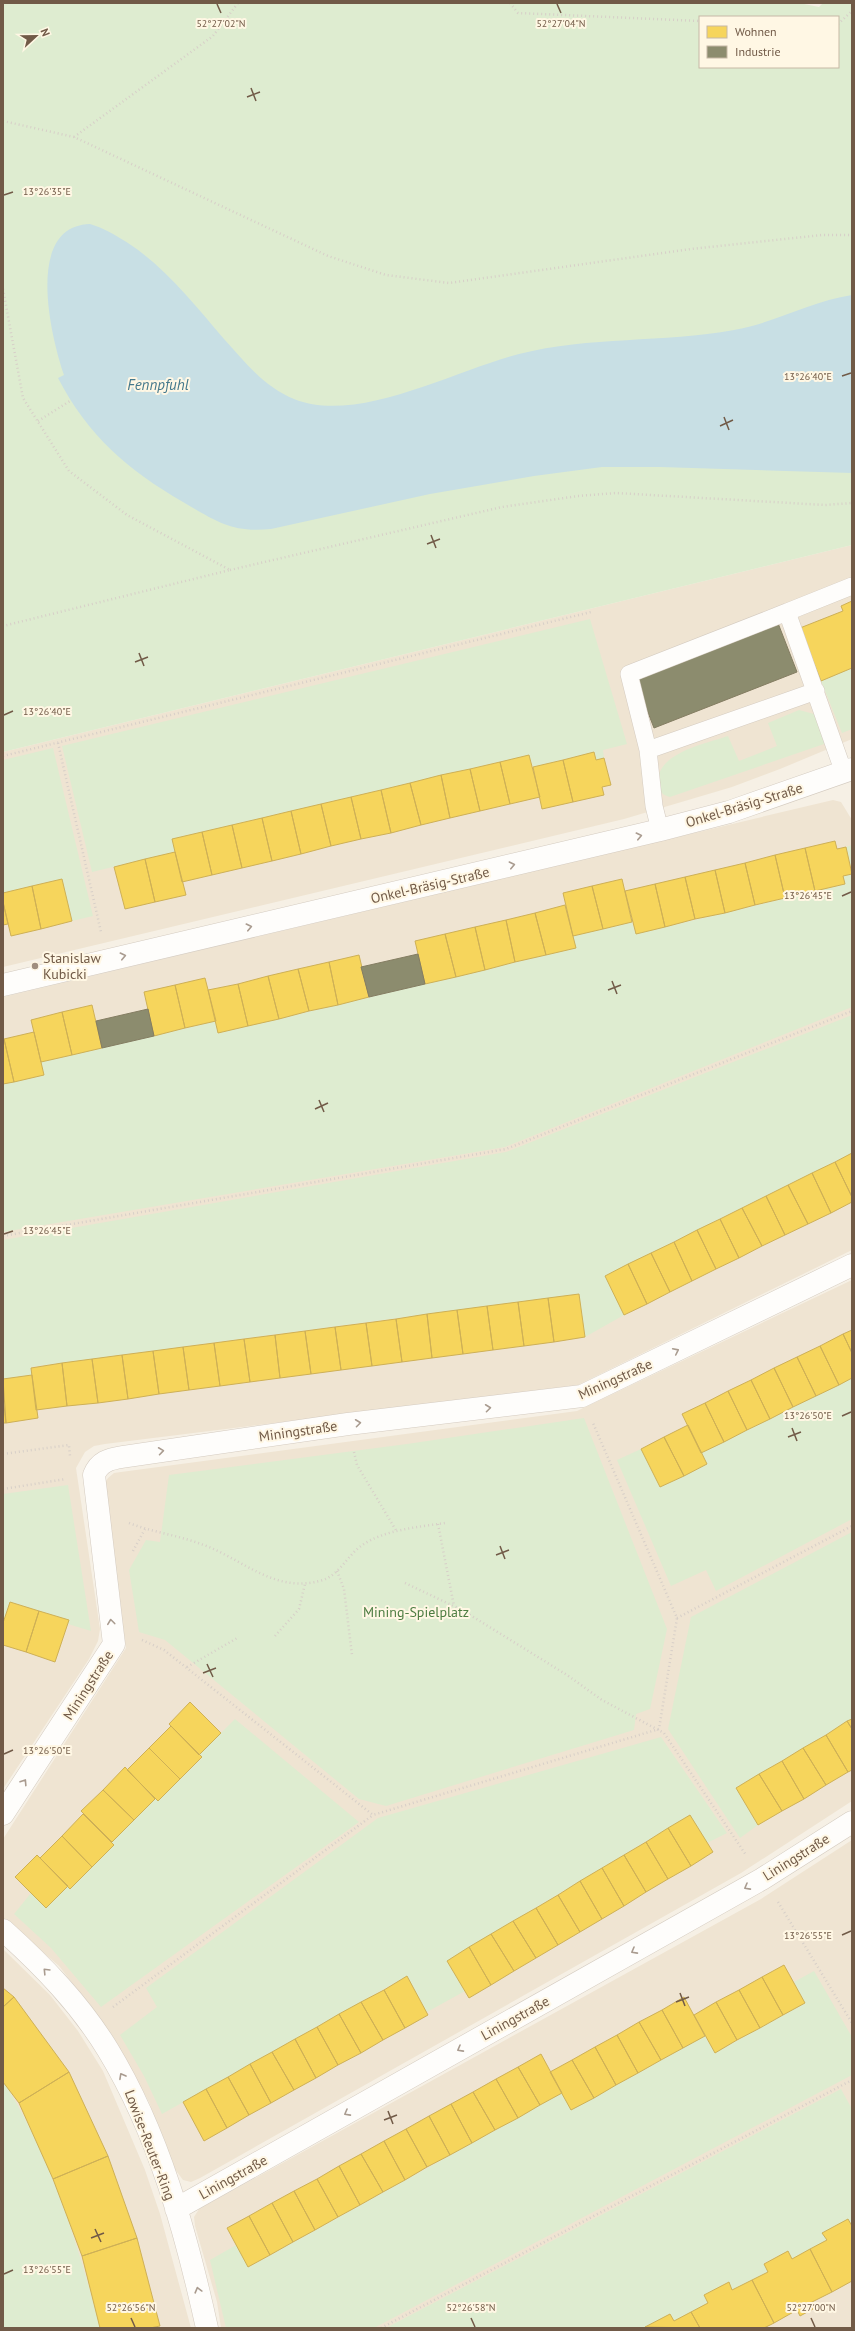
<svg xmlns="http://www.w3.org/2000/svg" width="855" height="2331" viewBox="0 0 855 2331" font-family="'PT Sans',sans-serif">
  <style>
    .residential { fill: #efe4d2 }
    .green { fill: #deecd0; fill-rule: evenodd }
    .water { fill: #c8dfe4 }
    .homes { fill: #f6d55c; stroke: #ceb056 }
    .industry { fill: #8c8c6e; stroke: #847d62 }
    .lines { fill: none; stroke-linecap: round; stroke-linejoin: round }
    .service-casing { stroke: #d4cbc0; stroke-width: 18 }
    .minor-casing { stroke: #d4cbc0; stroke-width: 23 }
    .path { stroke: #d7cfc8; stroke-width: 2.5; stroke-dasharray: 1 3; stroke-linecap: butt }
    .service { stroke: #fefdfb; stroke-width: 17 }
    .minor { stroke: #fefdfb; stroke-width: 22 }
    .oneway { stroke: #a99b8f }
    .ticks { fill: none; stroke: #715a47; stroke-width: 1.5 }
    .poi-dot { fill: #a08e7e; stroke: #fff7e4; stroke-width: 1.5 }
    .labels { text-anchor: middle; stroke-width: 4; stroke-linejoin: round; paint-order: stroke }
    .street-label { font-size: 14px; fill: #715a47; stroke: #fff7e4 }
    .poi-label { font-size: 14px; fill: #715a47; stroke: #fff7e4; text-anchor: start }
    .park-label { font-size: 14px; fill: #4e7d42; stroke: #fff7e4 }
    .water-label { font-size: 15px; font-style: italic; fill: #44788c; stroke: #fff7e4 }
    .ticks-label { font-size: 10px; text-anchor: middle; fill: #715a47; stroke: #fff7e4; stroke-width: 4; stroke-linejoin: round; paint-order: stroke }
  </style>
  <rect width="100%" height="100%" fill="#f6f0e5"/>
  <path class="residential" d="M 852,545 L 852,739 L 780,769 L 732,787 L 624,819 L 3,967 L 3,752 Z
    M 833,800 L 841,802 L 852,820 L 852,1250 L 578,1385 L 105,1444 L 94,1446 L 85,1452 L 76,1468 L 100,1629 L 98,1641 L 89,1659 L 3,1789 L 3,997 Z
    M 852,1280 L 852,1801 L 741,1873 L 200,2178 L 191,2182 L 183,2180 L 171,2164 L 149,2102 L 122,2053 L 91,2007 L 59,1966 L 3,1918 L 3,1839 L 126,1648 L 104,1491 L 104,1484 L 108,1478 L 114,1473 L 121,1472 L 577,1411 Z
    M 852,1840 L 852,2328 L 221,2328 L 217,2302 L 195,2226 L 194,2217 L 199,2209 L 761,1899 Z
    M 3,1949 L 50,1995 L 78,2031 L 103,2071 L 145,2170 L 160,2214 L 191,2328 L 3,2328 Z"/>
  <path class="green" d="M 3,3 L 799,3 L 819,7 L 823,3 L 852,3 L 852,545 L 3,752 ZM 700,17 L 838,17 L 838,67 L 700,67 Z
    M 590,619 L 627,744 L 603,750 L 604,758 L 596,760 L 594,752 L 533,767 L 529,755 L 173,839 L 175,852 L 92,872 L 62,746 Z
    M 849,669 L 852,670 L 852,729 L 842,733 L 821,681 Z
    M 799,710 L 814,714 L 826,734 L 824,744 L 670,797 C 665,796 660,793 659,787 C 651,754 705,744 728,736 L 739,761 L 777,746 L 768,723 Z
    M 53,748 L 93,916 L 72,921 L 62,879 L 3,893 L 3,760 Z
    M 852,845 L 852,1007 L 505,1147 L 3,1232 L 3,1084 L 44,1075 L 41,1062 L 216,1021 L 219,1033 L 575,948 L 573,936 L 632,922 L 636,934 L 845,884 L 843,876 L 852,874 L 846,847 Z
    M 852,1015 L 852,1153 L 605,1276 L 624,1315 L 585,1337 L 579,1294 L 31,1367 L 32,1375 L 3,1379 L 3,1240 L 506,1152 Z
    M 852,1378 L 852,1519 L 716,1591 L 706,1570 L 671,1586 L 617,1460 L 641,1449 L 660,1487 L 707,1464 L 701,1453 Z
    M 584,1418 L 667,1629 L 650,1709 L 636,1714 L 634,1730 L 386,1806 L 359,1799 L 165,1640 L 139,1632 L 129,1570 L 146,1540 L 160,1542 L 169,1475 L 407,1444 Z
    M 68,1485 L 91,1631 L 68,1624 L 68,1620 L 10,1602 L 3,1623 L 3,1494 Z
    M 852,1532 L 852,1719 L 736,1788 L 758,1825 L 740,1838 L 668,1729 L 691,1617 Z
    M 235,1719 L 359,1822 L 101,2007 L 51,1948 L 14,1914 L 31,1893 L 68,1886 L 71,1888 L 114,1845 L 112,1842 L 155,1799 L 158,1801 L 202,1758 L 199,1755 Z
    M 661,1737 L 727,1833 L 707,1843 L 690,1815 L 447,1961 L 465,1991 L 427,2012 L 407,1976 L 162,2114 L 144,2076 L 120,2035 L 157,2007 L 146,1988 L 378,1818 Z
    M 814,1971 L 852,2037 L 852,2075 L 374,2328 L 226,2328 L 210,2260 L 236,2245 L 249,2267 L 562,2093 L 616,2085 L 705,2036 L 715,2053 L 805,2003 L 794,1982 Z
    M 3,2082 C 19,2104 29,2127 41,2152 C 67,2210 84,2266 100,2328 L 3,2328 Z
    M 841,2089 L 852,2109 L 852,2226 L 848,2219 L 823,2233 L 827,2240 L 792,2259 L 788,2251 L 764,2263 L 768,2272 L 732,2290 L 728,2282 L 704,2295 L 708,2303 L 674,2321 L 669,2314 L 646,2328 L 386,2328 Z"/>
  <path class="water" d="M 90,224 C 104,228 115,235 128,243 C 166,268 194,304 224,339 C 245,362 264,387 294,399 C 357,425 455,370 519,354 C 590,336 663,343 734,330 C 775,323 811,301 852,295 L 852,473 L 660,467 L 602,467 L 534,476 L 430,494 L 271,529 C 231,533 216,521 183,502 C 128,470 88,436 58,378 L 64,375 C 51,337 24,226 90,224 Z"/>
  <path class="homes" d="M 852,601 L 852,668 L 821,681 L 800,628 L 843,611 L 841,606 Z
    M 594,752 L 596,760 L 604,758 L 611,785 L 602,787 L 604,795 L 573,802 L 563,760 Z
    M 529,755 L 540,797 L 510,804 L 500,762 Z
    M 563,760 L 573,802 L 542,809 L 533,767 Z
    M 500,762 L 510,804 L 480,811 L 470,769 Z
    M 470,769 L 480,811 L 450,818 L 441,775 Z
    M 441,775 L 450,818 L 421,825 L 410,783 Z
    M 410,783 L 421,825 L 391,833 L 381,790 Z
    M 381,790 L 391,833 L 361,839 L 351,797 Z
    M 351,797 L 361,839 L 331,846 L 321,804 Z
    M 321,804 L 331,846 L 301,854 L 291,811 Z
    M 291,811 L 301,854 L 272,861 L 262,818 Z
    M 262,818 L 272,861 L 242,868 L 232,825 Z
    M 232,825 L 242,868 L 212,875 L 202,832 Z
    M 202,832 L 212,875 L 182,882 L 172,839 Z
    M 835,841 L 837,849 L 846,847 L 852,874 L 843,876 L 845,884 L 815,891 L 805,848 Z
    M 805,848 L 815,891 L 785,898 L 775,855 Z
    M 175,852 L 186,895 L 155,902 L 145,859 Z
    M 775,855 L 785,898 L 755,905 L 745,863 Z
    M 145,859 L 155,902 L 125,909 L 114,867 Z
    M 745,863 L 755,905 L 725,913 L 715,870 Z
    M 715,870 L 725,913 L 695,919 L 685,877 Z
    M 685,877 L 695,919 L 665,927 L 655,884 Z
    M 62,879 L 72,921 L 41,929 L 32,886 Z
    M 622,879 L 632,922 L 603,929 L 592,886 Z
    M 655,884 L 665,927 L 636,934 L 625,891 Z
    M 32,886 L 41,929 L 11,936 L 3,902 L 3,893 Z
    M 592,886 L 603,929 L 573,936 L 563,893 Z
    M 3,902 L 8,924 L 3,925 Z
    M 565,905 L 576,948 L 546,955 L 535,913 Z
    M 535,913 L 546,955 L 515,962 L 506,920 Z
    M 506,920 L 515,962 L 485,970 L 475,927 Z
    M 475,927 L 485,970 L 456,977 L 445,934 Z
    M 445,934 L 456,977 L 425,984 L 415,941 Z
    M 359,955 L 369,997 L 338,1005 L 329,962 Z
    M 329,962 L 338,1005 L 309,1011 L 298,969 Z
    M 298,969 L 309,1011 L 279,1019 L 268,976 Z
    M 268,976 L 279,1019 L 248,1026 L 238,984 Z
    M 205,978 L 216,1021 L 185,1028 L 175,985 Z
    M 238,984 L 248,1026 L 218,1033 L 208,990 Z
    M 175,985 L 185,1028 L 154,1036 L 144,992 Z
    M 92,1005 L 102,1048 L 72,1055 L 62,1012 Z
    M 62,1012 L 72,1055 L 41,1062 L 31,1020 Z
    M 34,1032 L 44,1075 L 14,1082 L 4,1039 Z
    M 4,1039 L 14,1082 L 3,1084 L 3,1040 Z
    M 852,1153 L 852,1197 L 835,1162 Z
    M 835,1162 L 852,1197 L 852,1202 L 831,1213 L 812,1173 Z
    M 812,1173 L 831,1213 L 808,1224 L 788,1185 Z
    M 788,1185 L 808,1224 L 785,1235 L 766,1196 Z
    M 766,1196 L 785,1235 L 762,1246 L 742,1208 Z
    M 742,1208 L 762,1246 L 739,1258 L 720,1219 Z
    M 720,1219 L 739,1258 L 716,1269 L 697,1230 Z
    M 697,1230 L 716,1269 L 692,1281 L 674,1242 Z
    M 674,1242 L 692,1281 L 670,1292 L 651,1253 Z
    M 651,1253 L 670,1292 L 647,1304 L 628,1264 Z
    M 628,1264 L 647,1304 L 624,1315 L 605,1276 Z
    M 579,1294 L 585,1337 L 554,1342 L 548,1298 Z
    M 548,1298 L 554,1342 L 524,1346 L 518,1302 Z
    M 518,1302 L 524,1346 L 493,1350 L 487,1306 Z
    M 487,1306 L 493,1350 L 463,1354 L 457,1310 Z
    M 457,1310 L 463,1354 L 432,1358 L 427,1314 Z
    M 427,1314 L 432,1358 L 402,1362 L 396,1319 Z
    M 396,1319 L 402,1362 L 372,1366 L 366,1323 Z
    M 366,1323 L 372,1366 L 341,1370 L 335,1327 Z
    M 335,1327 L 341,1370 L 311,1374 L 305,1331 Z
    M 852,1330 L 852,1353 L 843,1334 Z
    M 305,1331 L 311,1374 L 280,1378 L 275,1335 Z
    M 843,1334 L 852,1353 L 852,1378 L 839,1385 L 820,1346 Z
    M 275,1335 L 280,1378 L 250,1382 L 244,1339 Z
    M 244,1339 L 250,1382 L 220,1386 L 214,1343 Z
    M 214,1343 L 220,1386 L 189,1390 L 183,1347 Z
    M 820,1346 L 839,1385 L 816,1396 L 797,1357 Z
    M 183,1347 L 189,1390 L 159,1394 L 153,1351 Z
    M 153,1351 L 159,1394 L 128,1399 L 122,1355 Z
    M 122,1355 L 128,1399 L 98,1403 L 92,1359 Z
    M 797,1357 L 816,1396 L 793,1407 L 774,1368 Z
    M 92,1359 L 98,1403 L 67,1406 L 62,1363 Z
    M 62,1363 L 67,1406 L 36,1410 L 31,1368 Z
    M 774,1368 L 793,1407 L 770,1419 L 751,1380 Z
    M 32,1375 L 38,1418 L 6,1423 L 3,1379 Z
    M 751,1380 L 770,1419 L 747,1430 L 728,1391 Z
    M 728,1391 L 747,1430 L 724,1442 L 705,1403 Z
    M 3,1397 L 6,1423 L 3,1423 Z
    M 705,1403 L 724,1442 L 701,1453 L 682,1414 Z
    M 688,1425 L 707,1464 L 684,1476 L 664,1437 Z
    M 664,1437 L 684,1476 L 660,1487 L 641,1449 Z
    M 10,1602 L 39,1611 L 26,1652 L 3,1645 L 3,1623 Z
    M 39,1611 L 69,1620 L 55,1662 L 26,1652 Z
    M 190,1702 L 221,1733 L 199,1755 L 169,1724 Z
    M 852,1719 L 852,1729 L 847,1721 Z
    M 847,1721 L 852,1729 L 852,1770 L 848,1772 L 826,1735 Z
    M 171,1726 L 202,1757 L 180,1779 L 149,1748 Z
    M 826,1735 L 848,1772 L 826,1785 L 803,1748 Z
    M 149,1748 L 180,1779 L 158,1801 L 127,1770 Z
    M 803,1748 L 826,1785 L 804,1799 L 782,1761 Z
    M 782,1761 L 804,1799 L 782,1811 L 759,1774 Z
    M 125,1767 L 155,1799 L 134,1820 L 103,1790 Z
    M 759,1774 L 782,1811 L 758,1825 L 736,1788 Z
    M 103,1790 L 134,1820 L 112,1842 L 81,1811 Z
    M 83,1814 L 114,1845 L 92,1867 L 62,1836 Z
    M 690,1815 L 713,1852 L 691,1866 L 668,1828 Z
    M 668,1828 L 691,1866 L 668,1879 L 646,1842 Z
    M 62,1836 L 92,1867 L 70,1889 L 40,1858 Z
    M 646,1842 L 668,1879 L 646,1892 L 624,1855 Z
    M 37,1855 L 68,1886 L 46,1908 L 15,1877 Z
    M 624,1855 L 646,1892 L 624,1906 L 602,1868 Z
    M 602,1868 L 624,1906 L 602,1919 L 580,1881 Z
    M 580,1881 L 602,1919 L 580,1932 L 558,1895 Z
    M 558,1895 L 580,1932 L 558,1945 L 536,1908 Z
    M 536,1908 L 558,1945 L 536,1958 L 513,1921 Z
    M 513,1921 L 536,1958 L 514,1971 L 491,1934 Z
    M 491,1934 L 514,1971 L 491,1985 L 469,1947 Z
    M 469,1947 L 491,1985 L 469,1998 L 447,1961 Z
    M 784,1965 L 805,2003 L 783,2015 L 762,1977 Z
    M 407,1976 L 428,2015 L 405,2028 L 384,1990 Z
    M 762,1977 L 783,2015 L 760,2028 L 739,1990 Z
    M 3,1988 L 14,1997 L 3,2007 Z
    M 384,1990 L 405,2028 L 383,2040 L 361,2002 Z
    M 739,1990 L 760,2028 L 737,2040 L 716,2002 Z
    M 14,1997 L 69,2072 L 19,2103 L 3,2082 L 3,2007 Z
    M 684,1997 L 705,2036 L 683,2048 L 662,2010 Z
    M 361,2002 L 383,2040 L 361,2053 L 339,2014 Z
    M 716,2002 L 737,2040 L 715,2053 L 694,2015 Z
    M 662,2010 L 683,2048 L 661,2060 L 639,2022 Z
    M 339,2014 L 361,2053 L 338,2065 L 317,2027 Z
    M 639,2022 L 661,2060 L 638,2073 L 617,2035 Z
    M 317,2027 L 338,2065 L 316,2078 L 295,2039 Z
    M 617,2035 L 638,2073 L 616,2085 L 595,2047 Z
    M 295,2039 L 316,2078 L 294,2090 L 272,2052 Z
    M 595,2047 L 616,2085 L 594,2098 L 572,2060 Z
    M 272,2052 L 294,2090 L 271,2103 L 250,2064 Z
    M 541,2054 L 562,2093 L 540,2105 L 518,2067 Z
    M 572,2060 L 594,2098 L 571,2110 L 550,2072 Z
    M 250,2064 L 271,2103 L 249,2115 L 228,2077 Z
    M 518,2067 L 540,2105 L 518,2118 L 496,2079 Z
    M 69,2072 L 108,2156 L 53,2179 L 19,2103 Z
    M 228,2077 L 249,2115 L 227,2128 L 206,2089 Z
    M 496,2079 L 518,2118 L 495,2130 L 473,2092 Z
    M 206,2089 L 227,2128 L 204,2141 L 183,2102 Z
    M 473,2092 L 495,2130 L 472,2143 L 451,2104 Z
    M 451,2104 L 472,2143 L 450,2155 L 429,2116 Z
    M 429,2116 L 450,2155 L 427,2167 L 406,2129 Z
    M 406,2129 L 427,2167 L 405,2180 L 384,2141 Z
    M 384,2141 L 405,2180 L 383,2192 L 361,2154 Z
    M 361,2154 L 383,2192 L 360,2205 L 339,2166 Z
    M 108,2156 L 137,2238 L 82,2256 L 53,2179 Z
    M 339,2166 L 360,2205 L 338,2217 L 317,2179 Z
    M 317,2179 L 338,2217 L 315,2230 L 294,2191 Z
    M 294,2191 L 315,2230 L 293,2242 L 272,2203 Z
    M 272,2203 L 293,2242 L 270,2255 L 249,2216 Z
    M 249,2216 L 270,2255 L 248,2267 L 227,2228 Z
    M 848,2219 L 852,2226 L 852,2281 L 832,2292 L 810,2249 L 827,2240 L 822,2233 Z
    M 137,2238 L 160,2326 L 150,2328 L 100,2328 L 82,2256 Z
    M 810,2249 L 832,2292 L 810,2303 L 813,2309 L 800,2316 L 797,2310 L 774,2323 L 752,2280 L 768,2272 L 764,2264 L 788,2251 L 792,2259 Z
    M 752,2280 L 774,2323 L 764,2328 L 700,2328 L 691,2312 L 708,2303 L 704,2295 L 729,2282 L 732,2290 Z
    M 691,2312 L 700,2328 L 645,2327 L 670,2314 L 674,2321 Z"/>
  <path class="industry" d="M 776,618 L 797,672 L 654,728 L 633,674 Z
    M 418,954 L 425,984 L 369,997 L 361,967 Z
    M 148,1009 L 154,1036 L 102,1048 L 96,1021 Z"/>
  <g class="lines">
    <defs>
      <path id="service" d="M 787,612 L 852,586
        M 648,750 L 816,691
        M 660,830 L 654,806 L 648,750 L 629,674 L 787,612 L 844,773"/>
      <path id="minor" d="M 3,985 L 660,830 L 729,812 L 852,769
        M 3,1814 L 114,1644 L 94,1475 C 99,1462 109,1459 122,1457 L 348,1424 L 582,1396 L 852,1265
        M 3,1930 C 43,1966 80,2004 108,2050 C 159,2134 186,2233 207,2328
        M 176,2209 L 762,1879 L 852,1822"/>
    </defs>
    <use href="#service" class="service-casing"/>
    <use href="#minor" class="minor-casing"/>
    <path class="path" d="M 510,3 L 518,13 L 700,21
      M 838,24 L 852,11
      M 3,121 L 74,137 L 328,256 L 386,275 L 449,283 L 691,249 L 822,235 L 852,235
      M 74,137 L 213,36 L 238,3
      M 3,289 L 23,398 L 69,471 L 127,515 L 230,570 L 3,626
      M 38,421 L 70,401
      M 230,570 L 502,507 L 578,496 L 616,493 L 825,505 L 852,503
      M 58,743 L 101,932
      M 3,756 L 591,612
      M 3,1236 L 506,1149 L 852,1011
      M 354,1452 L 357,1465 L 397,1532
      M 3,1454 L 69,1445 L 70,1456
      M 3,1489 L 66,1479
      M 129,1523 C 152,1532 177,1535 201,1544 C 242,1558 275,1595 323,1580 C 340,1574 347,1556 361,1546 C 383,1530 418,1527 445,1523
      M 438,1524 L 454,1606
      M 133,1551 L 145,1529
      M 337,1571 L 344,1589 L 352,1655
      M 405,1583 L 462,1610 L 567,1675 L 602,1700 L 664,1733 L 746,1855
      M 677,1618 L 852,1526
      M 275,1636 L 299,1609 L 305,1584
      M 142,1640 L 164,1650 L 373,1815 L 659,1729 L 677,1618 L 593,1423
      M 187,1667 L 239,1637
      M 778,1902 L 852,2023
      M 113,2007 L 373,1815
      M 381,2328 L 852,2080"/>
    <use href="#service" class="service"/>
    <use href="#minor" class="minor"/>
  </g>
  <defs><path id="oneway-chevron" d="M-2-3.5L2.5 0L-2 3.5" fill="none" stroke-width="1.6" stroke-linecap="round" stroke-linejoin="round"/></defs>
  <g class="oneway">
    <use href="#oneway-chevron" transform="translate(639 836) rotate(-13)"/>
    <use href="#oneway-chevron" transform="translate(512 865) rotate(-13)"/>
    <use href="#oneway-chevron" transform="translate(249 927) rotate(-13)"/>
    <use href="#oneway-chevron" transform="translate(123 956) rotate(-13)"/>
    <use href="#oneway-chevron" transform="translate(676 1351) rotate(-26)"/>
    <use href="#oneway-chevron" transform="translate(488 1408) rotate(-7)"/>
    <use href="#oneway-chevron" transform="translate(358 1423) rotate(-7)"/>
    <use href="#oneway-chevron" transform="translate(161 1451) rotate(-8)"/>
    <use href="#oneway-chevron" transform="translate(111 1622) rotate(-97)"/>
    <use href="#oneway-chevron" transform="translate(24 1782) rotate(-57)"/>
    <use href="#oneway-chevron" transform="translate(747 1887) rotate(151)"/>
    <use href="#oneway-chevron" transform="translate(634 1951) rotate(151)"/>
    <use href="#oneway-chevron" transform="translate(46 1971) rotate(-134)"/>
    <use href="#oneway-chevron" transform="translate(460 2049) rotate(151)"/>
    <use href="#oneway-chevron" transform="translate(122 2076) rotate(-119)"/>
    <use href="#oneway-chevron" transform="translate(347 2113) rotate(151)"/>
    <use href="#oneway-chevron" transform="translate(198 2290) rotate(-105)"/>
  </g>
  <path class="ticks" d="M 217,4 L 221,13M 557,4 L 561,13M 251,88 L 256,101M 247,97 L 260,92M 4,195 L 13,192M 842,376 L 851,373M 724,417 L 729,430M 720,426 L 733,420M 431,535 L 436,548M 427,544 L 440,539M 139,653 L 144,666M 135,662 L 148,657M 4,715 L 13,711M 842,896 L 851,892M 612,981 L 617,994M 608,990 L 621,985M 319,1100 L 324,1112M 315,1109 L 328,1103M 4,1234 L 13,1231M 842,1416 L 851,1412M 792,1428 L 797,1441M 788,1437 L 801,1432M 500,1546 L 505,1559M 496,1555 L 509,1550M 207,1664 L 213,1677M 203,1673 L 216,1668M 4,1754 L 13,1750M 842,1935 L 851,1931M 680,1993 L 685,2006M 676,2002 L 689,1997M 388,2111 L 393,2124M 384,2120 L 397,2115M 95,2229 L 101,2242M 91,2238 L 104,2233M 4,2274 L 13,2270M 131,2318 L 135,2327M 471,2318 L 475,2327M 811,2318 L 815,2327"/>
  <circle class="poi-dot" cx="35" cy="966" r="4"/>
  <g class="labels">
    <g class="street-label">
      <text transform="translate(744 805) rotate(-17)" y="5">Onkel-Bräsig-Straße</text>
      <text transform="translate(430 885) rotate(-13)" y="5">Onkel-Bräsig-Straße</text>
      <text transform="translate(615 1379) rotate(-24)" y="5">Miningstraße</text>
      <text transform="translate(298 1431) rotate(-8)" y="5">Miningstraße</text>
      <text transform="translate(88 1685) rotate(-57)" y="5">Miningstraße</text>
      <text transform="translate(796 1857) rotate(-32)" y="5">Liningstraße</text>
      <text transform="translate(515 2018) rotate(-29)" y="5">Liningstraße</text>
      <text transform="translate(150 2145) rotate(69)" y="5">Lowise-Reuter-Ring</text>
      <text transform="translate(233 2177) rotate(-29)" y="5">Liningstraße</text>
    </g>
    <g class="poi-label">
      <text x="43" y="963">Stanislaw<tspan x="43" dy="16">Kubicki</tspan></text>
    </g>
    <g class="park-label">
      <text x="416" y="1617">Mining-Spielplatz</text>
    </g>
    <g class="water-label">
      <text x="158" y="390">Fennpfuhl</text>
    </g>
  </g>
  <g class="ticks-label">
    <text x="561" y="27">52°27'04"N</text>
    <text x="221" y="27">52°27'02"N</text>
    <text x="47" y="195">13°26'35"E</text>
    <text x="808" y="380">13°26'40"E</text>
    <text x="47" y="715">13°26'40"E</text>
    <text x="808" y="899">13°26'45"E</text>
    <text x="47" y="1234">13°26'45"E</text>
    <text x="808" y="1419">13°26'50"E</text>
    <text x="47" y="1754">13°26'50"E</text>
    <text x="808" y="1939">13°26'55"E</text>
    <text x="47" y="2273">13°26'55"E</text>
    <text x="131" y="2311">52°26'56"N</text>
    <text x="471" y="2311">52°26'58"N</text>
    <text x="811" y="2311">52°27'00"N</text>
  </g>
  <rect width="855" height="2331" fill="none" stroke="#715a47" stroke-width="8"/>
  <rect x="699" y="16" width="140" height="52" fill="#fff7e4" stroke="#c6b8a5"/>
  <rect x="707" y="26" width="20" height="12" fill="#f6d55c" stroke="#c6b8a5"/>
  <text x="735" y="36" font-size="12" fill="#715a47">Wohnen</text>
  <rect x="707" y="46" width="20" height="12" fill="#8c8c6e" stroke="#c6b8a5"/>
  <text x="735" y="56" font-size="12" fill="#715a47">Industrie</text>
  <g transform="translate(36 36) rotate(68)" stroke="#fff7e4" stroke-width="3" paint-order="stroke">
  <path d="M0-3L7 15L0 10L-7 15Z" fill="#715a47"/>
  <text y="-6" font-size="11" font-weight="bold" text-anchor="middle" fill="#715a47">N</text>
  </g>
</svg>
